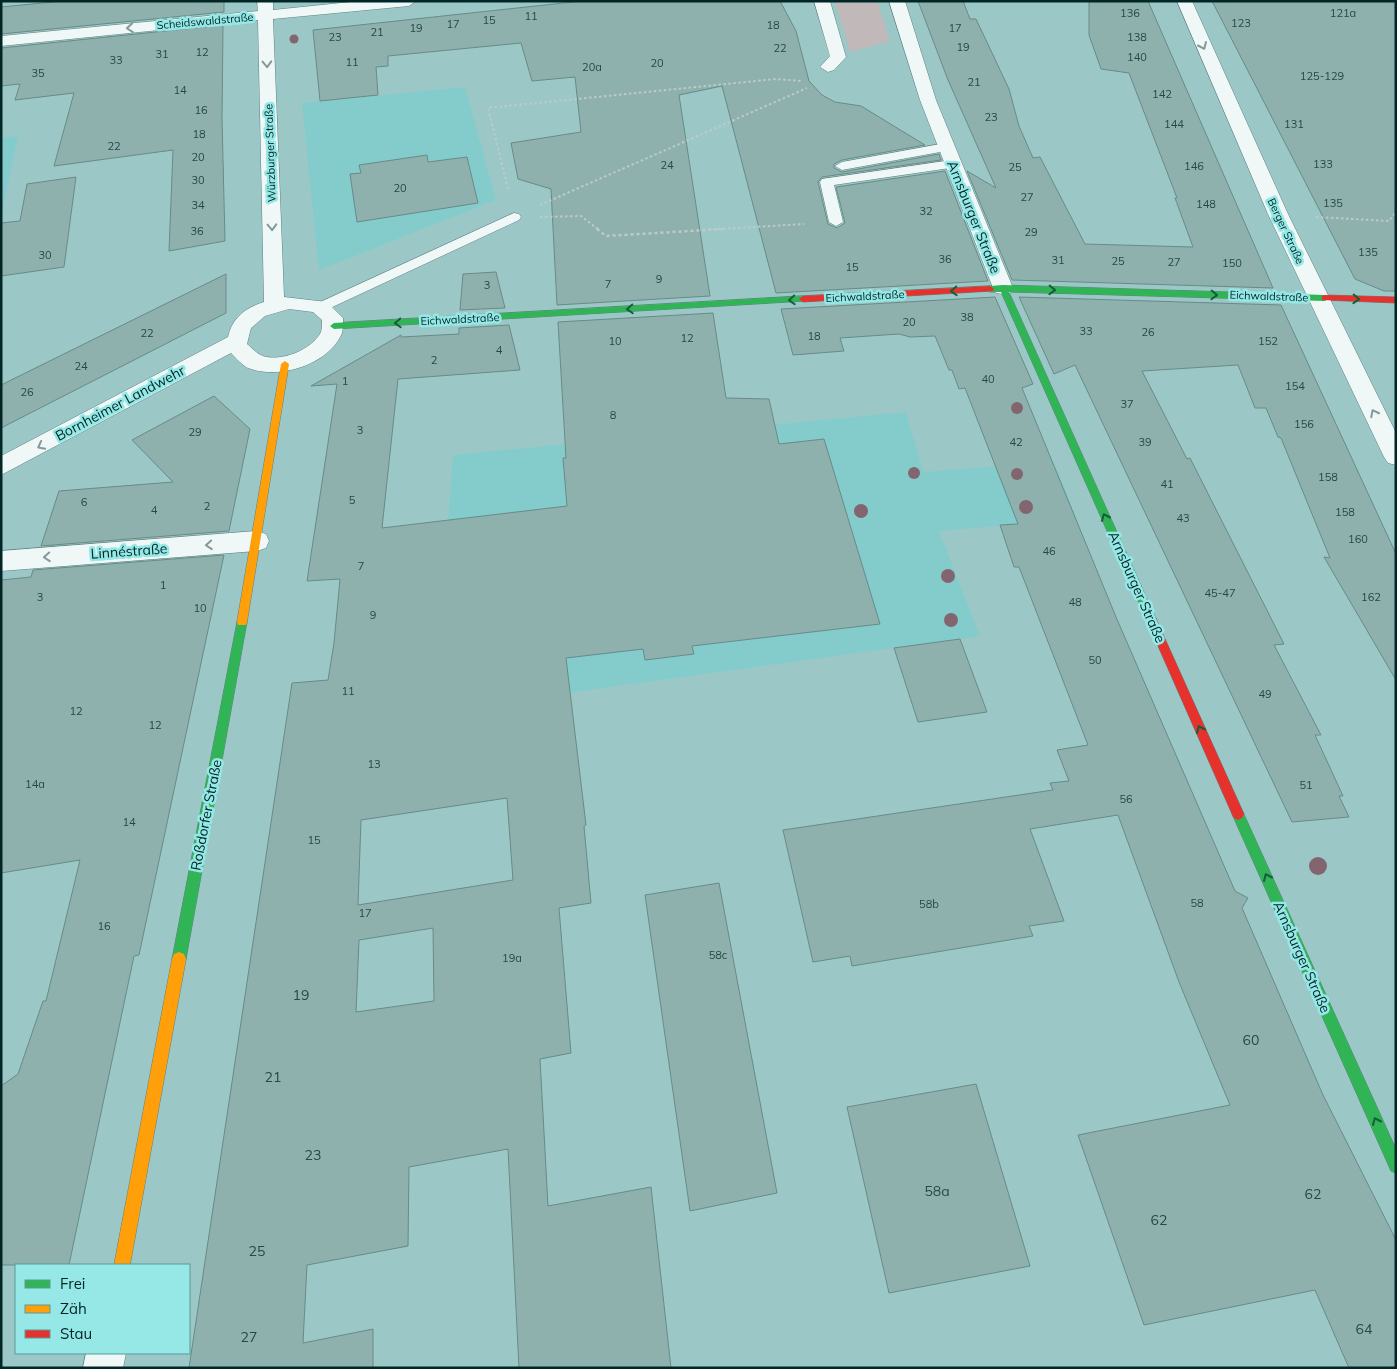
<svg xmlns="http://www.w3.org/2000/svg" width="1397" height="1369" viewBox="0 0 1397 1369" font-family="Mulish,sans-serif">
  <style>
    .built { fill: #83cccb }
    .green { fill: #c0b8b9 }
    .building { fill: #8fb1ad; stroke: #678b87; fill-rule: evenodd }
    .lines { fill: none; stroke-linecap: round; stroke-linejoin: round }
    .lane-casing { stroke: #608080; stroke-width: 1 }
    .street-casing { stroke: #608080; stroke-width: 1 }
    .fast-casing { stroke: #608080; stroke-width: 1 }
    .slow-casing { stroke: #608080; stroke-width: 1 }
    .jam-casing { stroke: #608080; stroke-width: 1 }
    .path-far1 { stroke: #bbcbca; stroke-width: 2; stroke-dasharray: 2.5 2.5; stroke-linecap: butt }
    .path { stroke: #bbcbca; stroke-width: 2.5; stroke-dasharray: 3 3; stroke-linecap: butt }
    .lane { fill: #f0f7f7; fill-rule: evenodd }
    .street { fill: #f0f7f7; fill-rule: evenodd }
    .fast { fill: #30b455; fill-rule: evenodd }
    .slow { fill: #ff9f0a; fill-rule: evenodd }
    .jam { fill: #e5322d; fill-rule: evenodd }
    .tree { fill: #836570 }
    .oneway { stroke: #849999 }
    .oneway2 { stroke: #145f39 }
    .labels { text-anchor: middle; stroke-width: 5; stroke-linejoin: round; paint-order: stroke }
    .number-label { font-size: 11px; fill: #244948 }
    .far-street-label { font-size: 11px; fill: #012626; stroke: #95e8e6 }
    .street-label { font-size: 14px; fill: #012626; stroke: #95e8e6 }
    .near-number-label { font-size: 14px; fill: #244948 }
  </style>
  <rect width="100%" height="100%" fill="#9bc8c7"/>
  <path class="built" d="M 465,87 L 496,200 L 319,270 L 302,103 Z
    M 18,136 L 1,217 L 1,138 Z
    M 906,412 L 923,472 L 1054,462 L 1077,519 L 939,531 L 980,636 L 450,709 L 448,520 L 453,455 Z"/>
  <path class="green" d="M 835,1 L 877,1 L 890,41 L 850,52 Z"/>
  <path class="building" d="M 63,1 L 224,1 L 224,12 L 1,34 L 1,7 Z
    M 582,1 L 780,1 L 796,31 L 809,81 L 822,95 L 835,102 L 861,106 L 925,145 L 842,160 L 834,164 L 834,168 L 842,172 L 939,154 L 941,160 L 822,177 L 818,182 L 828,224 L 837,228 L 845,223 L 836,187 L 945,171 L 988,281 L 776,293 L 722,86 L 679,95 L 710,296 L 557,305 L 551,189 L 518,179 L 511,143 L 581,132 L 575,77 L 532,81 L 521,43 L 388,56 L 388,66 L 376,67 L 378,95 L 320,101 L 313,30 Z
    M 918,1 L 963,1 L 970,19 L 976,19 L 1009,89 L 1019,126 L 1033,158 L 1040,157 L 1085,244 L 1193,247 L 1175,198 L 1177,198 L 1129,73 L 1101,69 L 1089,35 L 1089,1 L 1148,1 L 1273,288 L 1012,280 L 967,171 L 996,188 L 948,80 Z
    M 1212,1 L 1396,1 L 1396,291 L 1384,291 L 1355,279 Z
    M 223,25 L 222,119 L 225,241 L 169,251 L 173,150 L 54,166 L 74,93 L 15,100 L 20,84 L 1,86 L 1,48 Z
    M 427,155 L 428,162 L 467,157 L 478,203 L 357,222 L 350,174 L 361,173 L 359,165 Z
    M 76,177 L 64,267 L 1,276 L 1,223 L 20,221 L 27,184 Z
    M 496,272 L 505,308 L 460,310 L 463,274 Z
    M 226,274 L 226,313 L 1,428 L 1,385 Z
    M 995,297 L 1033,384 L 1022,388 L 1116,617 L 1235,891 L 1248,898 L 1242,908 L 1323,1095 L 1396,1240 L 1396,1368 L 1349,1368 L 1315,1290 L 1144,1325 L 1078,1135 L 1230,1105 L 1179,982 L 1118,815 L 1030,829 L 1064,921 L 1029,926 L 1033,936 L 852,966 L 850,956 L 813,962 L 783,830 L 1053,790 L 1050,783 L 1069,781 L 1057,750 L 1088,745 L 1019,567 L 1014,567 L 1000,525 L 1018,524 L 965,388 L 959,389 L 952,370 L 949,370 L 935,336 L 910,337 L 899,334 L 840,338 L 844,351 L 793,355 L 781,309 Z
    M 1019,297 L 1281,305 L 1396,554 L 1396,680 L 1324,557 L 1330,558 L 1281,438 L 1278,437 L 1266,408 L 1255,408 L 1238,365 L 1142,371 L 1187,459 L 1190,458 L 1284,644 L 1274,645 L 1321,735 L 1315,735 L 1343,796 L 1339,796 L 1349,817 L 1292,822 L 1075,365 L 1054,374 Z
    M 713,313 L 726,398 L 769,399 L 779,444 L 824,439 L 880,624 L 692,646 L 694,654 L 645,660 L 643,649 L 566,658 L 586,825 L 584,826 L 591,903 L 559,908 L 571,1053 L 540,1059 L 548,1206 L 651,1187 L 671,1368 L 519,1368 L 508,1149 L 409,1167 L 408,1246 L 307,1265 L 303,1343 L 373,1329 L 373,1368 L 189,1368 L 292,683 L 328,680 L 334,643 L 340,579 L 307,581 L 337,384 L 311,386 L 401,335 L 401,337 L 459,334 L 459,328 L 509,325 L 520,370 L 398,379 L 382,528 L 567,506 L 563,458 L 566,458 L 558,322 ZM 507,798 L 513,880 L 358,905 L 361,820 ZM 433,928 L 434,1001 L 356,1012 L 359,940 Z
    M 214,396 L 250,429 L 229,531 L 41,546 L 59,491 L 173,482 L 132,440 Z
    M 224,555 L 139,955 L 134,956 L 69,1265 L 1,1265 L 1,1086 L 18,1074 L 43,1001 L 46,1001 L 80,860 L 1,873 L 1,580 L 31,577 L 33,570 Z
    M 960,639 L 987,712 L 918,722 L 894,648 Z
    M 719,883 L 777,1193 L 690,1211 L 645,895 Z
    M 976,1084 L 1030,1266 L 889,1293 L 847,1107 Z"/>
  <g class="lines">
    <defs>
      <path id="lane" d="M 946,143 L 952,147 L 951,150 L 842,170 L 835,166 L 842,162 Z
        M 952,160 L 959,164 L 957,167 L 834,185 L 843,222 L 836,226 L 829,222 L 820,182 L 822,179 Z
        M 514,213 L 519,214 L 521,217 L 519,220 L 326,310 L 316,310 L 313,307 L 316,304 Z"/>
      <path id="street" d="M 257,1 L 273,1 L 273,10 L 360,1 L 416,1 L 409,6 L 273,19 L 284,297 L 327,302 L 343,318 C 343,323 343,329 342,333 C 329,365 278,380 248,368 C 242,365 236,358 231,353 L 1,475 L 1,456 L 228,337 C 232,318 245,308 264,302 L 258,20 L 1,46 L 1,36 L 258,11 ZM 289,309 L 313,312 L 322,320 C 322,323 322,329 321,332 C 312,350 281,362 263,356 C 257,354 252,348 247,344 L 251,328 L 265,316 Z
        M 814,1 L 830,1 L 846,57 L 834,70 L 828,72 L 820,67 L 830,56 Z
        M 889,1 L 905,1 L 936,100 L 1013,288 L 1010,293 L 1003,294 L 996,293 L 993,288 L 920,100 Z
        M 1177,1 L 1192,1 L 1288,214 L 1396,433 L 1396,465 L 1388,463 L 1384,457 L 1268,214 Z
        M 257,531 L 266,534 L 269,541 L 266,548 L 257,551 L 1,571 L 1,551 Z
        M 86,1353 L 126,1353 L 123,1368 L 83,1368 Z"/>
      <path id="fast" d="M 1003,285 L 1325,295 L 1329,298 L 1325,301 L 1009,292 L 1157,621 L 1156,624 L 1148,624 L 1147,621 L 1001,292 L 990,292 L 986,289 L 990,286 Z
        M 803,296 L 807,299 L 806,301 L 334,329 L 330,326 L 334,323 Z
        M 242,618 L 246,619 L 247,622 L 186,959 L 184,964 L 179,966 L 174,964 L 172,959 L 237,622 L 238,619 Z
        M 1238,808 L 1242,810 L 1396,1149 L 1396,1173 L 1391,1171 L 1232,814 L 1234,810 Z"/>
      <path id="slow" d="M 285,361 L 289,364 L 247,622 L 246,625 L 238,625 L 237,622 L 281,364 Z
        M 179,952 L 184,954 L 186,959 L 130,1265 L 114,1265 L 172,959 L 174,954 Z"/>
      <path id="jam" d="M 990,286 L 994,289 L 993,291 L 803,302 L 799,299 L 803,296 Z
        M 1325,295 L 1396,297 L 1396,303 L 1322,300 L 1322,296 Z
        M 1152,617 L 1156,618 L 1157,621 L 1244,814 L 1242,818 L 1238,820 L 1234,818 L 1232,814 L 1147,621 L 1148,618 Z"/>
    </defs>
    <use href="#lane" class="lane-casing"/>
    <use href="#street" class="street-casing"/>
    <use href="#fast" class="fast-casing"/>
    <use href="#slow" class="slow-casing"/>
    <use href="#jam" class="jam-casing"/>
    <path class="path-far1" d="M 508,189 L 488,108 L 776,79 L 802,81
      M 540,205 L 807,88
      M 540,217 L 581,216 L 599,230
      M 1316,217 L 1389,221 L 1396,212
      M 703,230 L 804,224"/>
    <path class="path" d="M 597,229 L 606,236 L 723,229"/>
    <use href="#lane" class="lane"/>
    <use href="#street" class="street"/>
    <use href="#fast" class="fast"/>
    <use href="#slow" class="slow"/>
    <use href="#jam" class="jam"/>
  </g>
  <g class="tree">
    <circle cx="294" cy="39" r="4.5"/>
    <circle cx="1017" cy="408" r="6"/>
    <circle cx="914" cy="473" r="6"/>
    <circle cx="1017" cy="474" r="6"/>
    <circle cx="1026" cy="507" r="7"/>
    <circle cx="861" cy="511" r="7"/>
    <circle cx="948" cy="576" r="7"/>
    <circle cx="951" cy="620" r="7"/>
    <circle cx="1318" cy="866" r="9"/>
  </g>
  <defs><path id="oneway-chevron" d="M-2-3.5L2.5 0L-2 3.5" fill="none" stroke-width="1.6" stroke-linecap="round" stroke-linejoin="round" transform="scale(1.25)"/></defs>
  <g class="oneway">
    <use href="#oneway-chevron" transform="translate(130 28) rotate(175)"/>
    <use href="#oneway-chevron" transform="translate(1203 46) rotate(66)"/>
    <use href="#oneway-chevron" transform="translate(267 64) rotate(88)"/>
    <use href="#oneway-chevron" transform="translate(272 227) rotate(88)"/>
    <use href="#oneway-chevron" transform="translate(1374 413) rotate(-117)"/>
    <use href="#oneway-chevron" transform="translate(41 446) rotate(152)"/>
    <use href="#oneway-chevron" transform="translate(209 545) rotate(176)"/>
    <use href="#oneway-chevron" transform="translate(47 557) rotate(176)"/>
  </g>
  <g class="oneway2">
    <use href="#oneway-chevron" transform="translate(1052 290) rotate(2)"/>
    <use href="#oneway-chevron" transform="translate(954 291) rotate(177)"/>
    <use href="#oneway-chevron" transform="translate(1214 295) rotate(2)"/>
    <use href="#oneway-chevron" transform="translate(1356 299) rotate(2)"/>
    <use href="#oneway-chevron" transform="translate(792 300) rotate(177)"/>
    <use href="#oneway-chevron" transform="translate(630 309) rotate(177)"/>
    <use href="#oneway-chevron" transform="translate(398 323) rotate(177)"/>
    <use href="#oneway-chevron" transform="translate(1105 517) rotate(-114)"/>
    <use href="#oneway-chevron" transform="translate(1200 729) rotate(-114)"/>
    <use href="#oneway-chevron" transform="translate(1267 877) rotate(-114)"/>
    <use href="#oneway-chevron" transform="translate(1376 1121) rotate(-114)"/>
  </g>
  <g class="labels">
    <g class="number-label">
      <text x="1130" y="17">136</text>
      <text x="1343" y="17">121a</text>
      <text x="531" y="20">11</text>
      <text x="489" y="24">15</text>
      <text x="1241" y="27">123</text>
      <text x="453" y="28">17</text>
      <text x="773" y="29">18</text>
      <text x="416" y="32">19</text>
      <text x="955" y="32">17</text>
      <text x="377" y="36">21</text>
      <text x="335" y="41">23</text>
      <text x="1137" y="41">138</text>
      <text x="963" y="51">19</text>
      <text x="780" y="52">22</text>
      <text x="202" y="56">12</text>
      <text x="162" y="58">31</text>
      <text x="1137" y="61">140</text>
      <text x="116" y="64">33</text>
      <text x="352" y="66">11</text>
      <text x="657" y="67">20</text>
      <text x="592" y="71">20a</text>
      <text x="38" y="77">35</text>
      <text x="1322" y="80">125-129</text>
      <text x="974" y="86">21</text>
      <text x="180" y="94">14</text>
      <text x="1162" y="98">142</text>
      <text x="201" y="114">16</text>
      <text x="991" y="121">23</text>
      <text x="1174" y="128">144</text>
      <text x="1294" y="128">131</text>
      <text x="199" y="138">18</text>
      <text x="114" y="150">22</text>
      <text x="198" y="161">20</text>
      <text x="1323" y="168">133</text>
      <text x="667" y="169">24</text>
      <text x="1194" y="170">146</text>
      <text x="1015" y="171">25</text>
      <text x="198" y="184">30</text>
      <text x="400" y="192">20</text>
      <text x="1027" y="201">27</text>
      <text x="1333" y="207">135</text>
      <text x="1206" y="208">148</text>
      <text x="198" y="209">34</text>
      <text x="926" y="215">32</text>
      <text x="197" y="235">36</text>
      <text x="1031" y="236">29</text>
      <text x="1368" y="256">135</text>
      <text x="45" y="259">30</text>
      <text x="945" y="263">36</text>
      <text x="1058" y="264">31</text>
      <text x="1118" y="265">25</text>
      <text x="1174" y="266">27</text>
      <text x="1232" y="267">150</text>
      <text x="852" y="271">15</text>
      <text x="659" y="283">9</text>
      <text x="608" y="288">7</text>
      <text x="487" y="289">3</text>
      <text x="967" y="321">38</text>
      <text x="909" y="326">20</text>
      <text x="1086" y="335">33</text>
      <text x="1148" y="336">26</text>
      <text x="147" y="337">22</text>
      <text x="814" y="340">18</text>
      <text x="687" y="342">12</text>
      <text x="615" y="345">10</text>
      <text x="1268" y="345">152</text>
      <text x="499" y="354">4</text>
      <text x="434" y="364">2</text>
      <text x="81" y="370">24</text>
      <text x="988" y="383">40</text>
      <text x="345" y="385">1</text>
      <text x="1295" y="390">154</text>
      <text x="27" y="396">26</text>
      <text x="1127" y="408">37</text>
      <text x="613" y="419">8</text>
      <text x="1304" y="428">156</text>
      <text x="360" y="434">3</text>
      <text x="195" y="436">29</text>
      <text x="1016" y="446">42</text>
      <text x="1145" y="446">39</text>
      <text x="1328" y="481">158</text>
      <text x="1167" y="488">41</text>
      <text x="352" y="504">5</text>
      <text x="84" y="506">6</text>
      <text x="207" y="510">2</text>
      <text x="154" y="514">4</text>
      <text x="1345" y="516">158</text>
      <text x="1183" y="522">43</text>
      <text x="1358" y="543">160</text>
      <text x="1049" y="555">46</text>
      <text x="361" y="570">7</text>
      <text x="163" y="589">1</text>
      <text x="1220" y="597">45-47</text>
      <text x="40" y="601">3</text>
      <text x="1371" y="601">162</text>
      <text x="1075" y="606">48</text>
      <text x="200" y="612">10</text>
      <text x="373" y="619">9</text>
      <text x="1095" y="664">50</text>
      <text x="348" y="695">11</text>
      <text x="1265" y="698">49</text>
      <text x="76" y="715">12</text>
      <text x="155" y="729">12</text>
      <text x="374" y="768">13</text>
      <text x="35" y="788">14a</text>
      <text x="1306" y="789">51</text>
      <text x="1126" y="803">56</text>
      <text x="129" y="826">14</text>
      <text x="314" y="844">15</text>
      <text x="1197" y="907">58</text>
      <text x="929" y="908">58b</text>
      <text x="365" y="917">17</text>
      <text x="104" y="930">16</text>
      <text x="718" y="959">58c</text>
      <text x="512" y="962">19a</text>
    </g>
    <g class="far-street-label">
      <text transform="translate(205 21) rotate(-5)" y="4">Scheidswaldstraße</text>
      <text transform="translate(270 153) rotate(-92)" y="4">Würzburger Straße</text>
      <text transform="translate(1286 231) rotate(65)" y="4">Berger Straße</text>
      <text transform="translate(865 296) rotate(-3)" y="4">Eichwaldstraße</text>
      <text transform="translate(1269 296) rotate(2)" y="4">Eichwaldstraße</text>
      <text transform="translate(460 319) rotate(-3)" y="4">Eichwaldstraße</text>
    </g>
    <g class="street-label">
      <text transform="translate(974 217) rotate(68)" y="5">Arnsburger Straße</text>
      <text transform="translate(120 403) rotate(-28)" y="5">Bornheimer Landwehr</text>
      <text transform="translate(129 551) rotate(-4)" y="5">Linnéstraße</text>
      <text transform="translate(1137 587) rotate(66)" y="5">Arnsburger Straße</text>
      <text transform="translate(206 815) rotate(-79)" y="5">Roßdorfer Straße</text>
      <text transform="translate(1302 957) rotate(66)" y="5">Arnsburger Straße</text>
    </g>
    <g class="near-number-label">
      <text x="301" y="1000">19</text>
      <text x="1251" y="1045">60</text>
      <text x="273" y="1082">21</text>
      <text x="313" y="1160">23</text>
      <text x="937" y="1196">58a</text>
      <text x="1313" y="1199">62</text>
      <text x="1159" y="1225">62</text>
      <text x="257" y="1256">25</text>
      <text x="1364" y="1334">64</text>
      <text x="249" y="1342">27</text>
    </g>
  </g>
  <rect width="1397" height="1369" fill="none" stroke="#012626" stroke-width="5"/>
  <rect x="15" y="1264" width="175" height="90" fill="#95e8e6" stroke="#5a9a99"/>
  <rect x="25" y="1280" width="25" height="8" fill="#30b455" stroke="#5a9a99"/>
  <text x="60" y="1289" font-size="15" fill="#012626">Frei</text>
  <rect x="25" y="1305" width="25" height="8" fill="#ff9f0a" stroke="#5a9a99"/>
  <text x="60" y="1314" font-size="15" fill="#012626">Zäh</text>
  <rect x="25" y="1330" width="25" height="8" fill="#e5322d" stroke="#5a9a99"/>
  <text x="60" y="1339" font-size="15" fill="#012626">Stau</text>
</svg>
